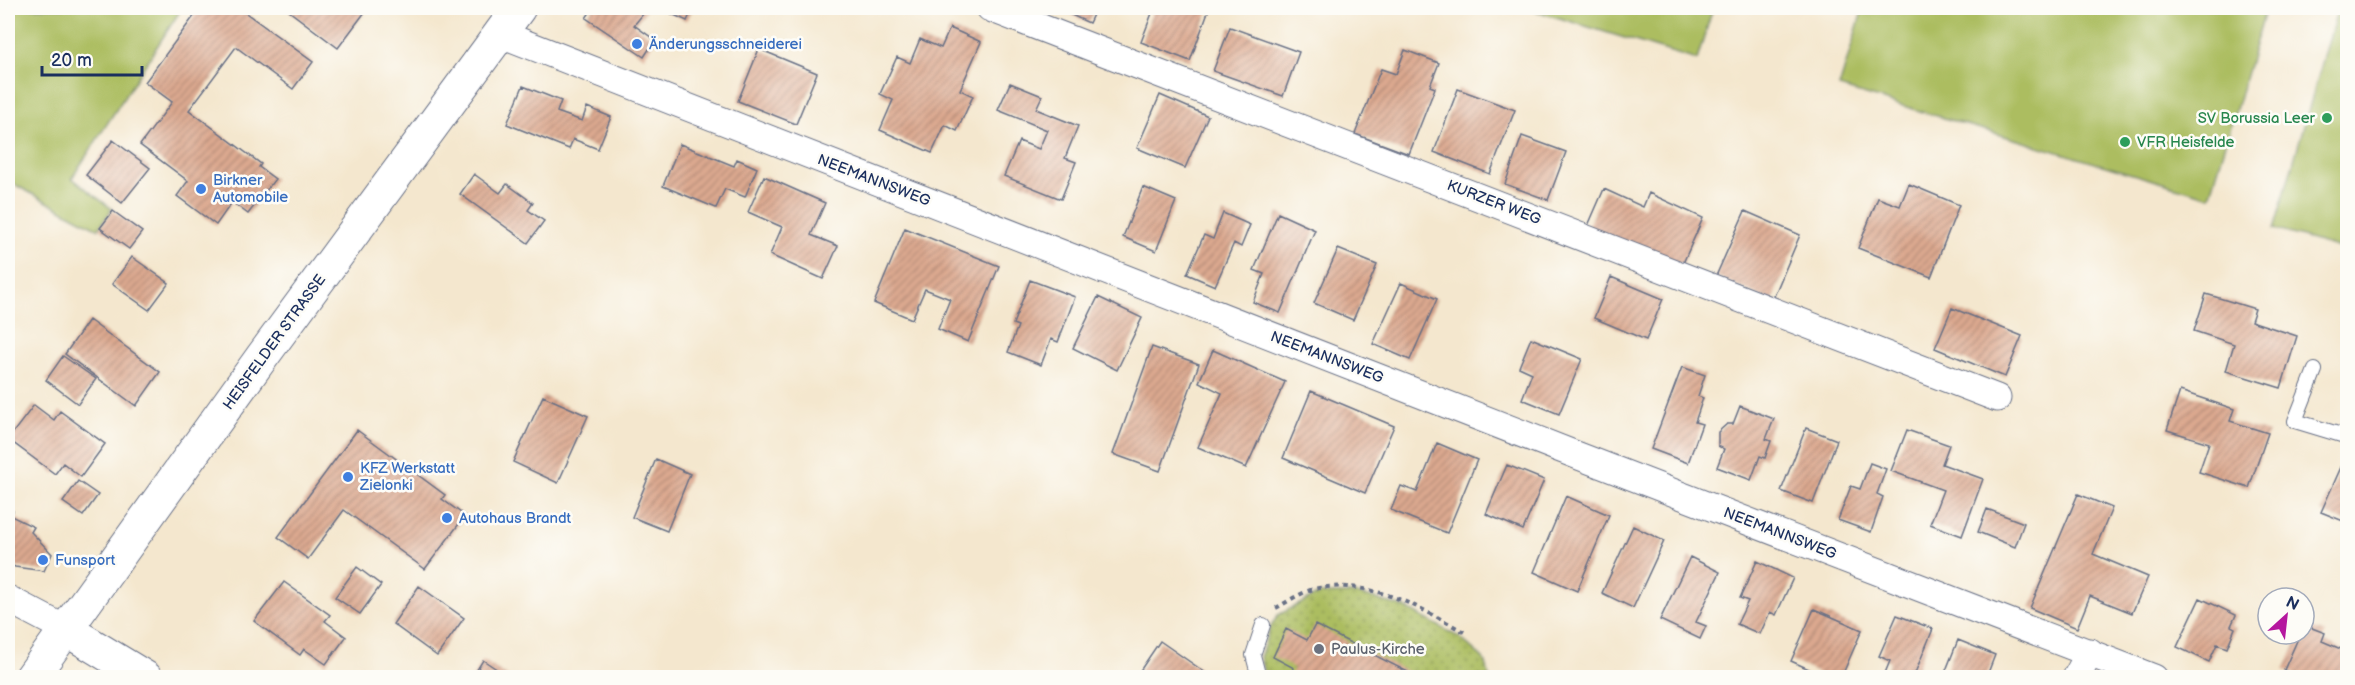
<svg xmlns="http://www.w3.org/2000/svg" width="2355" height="685" viewBox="0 0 2355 685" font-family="'Balsamiq Sans',sans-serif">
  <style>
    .grass { fill: #acbd60; stroke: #64765f; stroke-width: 1.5 }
    .park { fill: url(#park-dots); stroke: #64765f; stroke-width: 1.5 }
    .building { fill: url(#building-hatch) }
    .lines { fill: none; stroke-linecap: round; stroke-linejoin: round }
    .lane-casing { stroke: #676f85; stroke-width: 16 }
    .street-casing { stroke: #676f85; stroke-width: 29 }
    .secondary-casing { stroke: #676f85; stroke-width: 35 }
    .primary-casing { stroke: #676f85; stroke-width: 35 }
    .path { stroke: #676f85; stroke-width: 4; stroke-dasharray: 4.5 4.5; stroke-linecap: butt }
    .lane { stroke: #fff; stroke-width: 14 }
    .street { stroke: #fff; stroke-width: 27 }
    .secondary { stroke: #fff; stroke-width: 33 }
    .primary { stroke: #fff; stroke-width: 33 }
    .shop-dot { fill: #3f7fe0; stroke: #fdfcf7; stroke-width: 2 }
    .leisure-dot { fill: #2e9e5b; stroke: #fdfcf7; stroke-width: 2 }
    .worship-dot { fill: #6b7280; stroke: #fdfcf7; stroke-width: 2 }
    .labels { text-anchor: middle; stroke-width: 5; stroke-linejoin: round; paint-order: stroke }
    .shop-label { font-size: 15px; fill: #366cbe; stroke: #fdfcf7; text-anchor: start }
    .leisure-label { font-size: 15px; fill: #27864d; stroke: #fdfcf7; text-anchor: end }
    .street-label { font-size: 15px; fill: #1b2f5e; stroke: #fdfcf7 }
    .worship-label { font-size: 15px; fill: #5b616d; stroke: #fdfcf7; text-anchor: start }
  </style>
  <defs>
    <pattern id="park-dots" width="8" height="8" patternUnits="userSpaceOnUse" patternTransform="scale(1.5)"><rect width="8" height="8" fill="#acbd60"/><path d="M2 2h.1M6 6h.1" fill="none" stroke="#8b9a52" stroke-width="1.8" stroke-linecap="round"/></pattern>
    <pattern id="building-hatch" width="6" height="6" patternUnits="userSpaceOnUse" patternTransform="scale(1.5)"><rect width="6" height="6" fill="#dca98f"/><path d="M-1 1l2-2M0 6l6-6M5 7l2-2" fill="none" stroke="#b28a78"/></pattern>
  </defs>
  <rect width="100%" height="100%" fill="#fdfcf7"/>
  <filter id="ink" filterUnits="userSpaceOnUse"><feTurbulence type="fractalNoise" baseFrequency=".0167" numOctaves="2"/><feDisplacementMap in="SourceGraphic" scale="12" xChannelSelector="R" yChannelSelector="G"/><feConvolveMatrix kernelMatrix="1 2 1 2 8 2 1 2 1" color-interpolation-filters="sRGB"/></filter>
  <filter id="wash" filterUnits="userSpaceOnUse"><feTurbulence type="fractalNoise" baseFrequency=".008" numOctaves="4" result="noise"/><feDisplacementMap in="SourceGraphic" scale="24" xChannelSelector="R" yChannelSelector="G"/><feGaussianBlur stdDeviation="1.35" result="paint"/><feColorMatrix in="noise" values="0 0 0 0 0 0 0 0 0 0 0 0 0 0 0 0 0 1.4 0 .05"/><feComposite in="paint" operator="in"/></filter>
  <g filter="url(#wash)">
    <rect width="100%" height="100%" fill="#f4e7ce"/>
    <path class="grass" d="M 8,8 L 182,8 L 72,178 L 112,209 L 98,229 L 8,181 Z
      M 1526,8 L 1713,8 L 1697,60 Z
      M 1863,8 L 2266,8 L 2210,197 L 1839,87 Z
      M 2338,8 L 2348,8 L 2347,250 L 2274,229 Z"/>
    <path class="park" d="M 1319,594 L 1357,594 L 1404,607 L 1459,637 L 1483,658 L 1490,677 L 1265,677 L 1260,657 L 1270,628 L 1278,615 Z"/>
    <g id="blocks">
      <path class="building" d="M 200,8 L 239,8 L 313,62 L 293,89 L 236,47 L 189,110 L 261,164 L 259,167 L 275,179 L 248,214 L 232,202 L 216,225 L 177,196 L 188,181 L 140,145 L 172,102 L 145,82 Z
        M 285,8 L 368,8 L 338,48 Z
        M 593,8 L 648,8 L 634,25 L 655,40 L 644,57 L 586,18 Z
        M 659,8 L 693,8 L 687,21 Z
        M 1056,8 L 1096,8 L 1089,23 Z
        M 1154,8 L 1209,9 L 1190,61 L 1141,42 Z
        M 1230,27 L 1299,52 L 1283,96 L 1213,71 Z
        M 950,28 L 981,42 L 960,90 L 973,96 L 957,131 L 945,125 L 932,153 L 880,130 L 893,100 L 880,94 L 897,57 L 910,63 L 920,39 L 941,48 Z
        M 759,49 L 817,73 L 796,124 L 738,101 Z
        M 1405,50 L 1439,63 L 1430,86 L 1435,88 L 1409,154 L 1355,134 L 1381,69 L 1396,74 Z
        M 1010,83 L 1042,96 L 1036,109 L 1078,126 L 1065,158 L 1076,162 L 1061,199 L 1004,176 L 1019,141 L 1039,149 L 1047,130 L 998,110 Z
        M 523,86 L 561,101 L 557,112 L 582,121 L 587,107 L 611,117 L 598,149 L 573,139 L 569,149 L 507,124 Z
        M 1458,89 L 1515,110 L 1490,174 L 1434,152 Z
        M 1160,95 L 1208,116 L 1185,168 L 1137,148 Z
        M 1522,136 L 1566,152 L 1548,200 L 1505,184 Z
        M 113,140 L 150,168 L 122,203 L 86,175 Z
        M 680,144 L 734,166 L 737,159 L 757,168 L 745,197 L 725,189 L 716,208 L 663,186 Z
        M 474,174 L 500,193 L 507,184 L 533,203 L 528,210 L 544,221 L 528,243 L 460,194 Z
        M 764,176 L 825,203 L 811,235 L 838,246 L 823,279 L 770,255 L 782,227 L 748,212 Z
        M 1909,184 L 1959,205 L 1931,277 L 1858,248 L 1878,198 L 1900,206 Z
        M 1143,187 L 1176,201 L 1156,251 L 1123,237 Z
        M 1604,189 L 1643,207 L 1649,193 L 1703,218 L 1680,270 L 1587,228 Z
        M 113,211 L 142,232 L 129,249 L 100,228 Z
        M 1745,211 L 1800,235 L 1772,301 L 1716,276 Z
        M 1223,213 L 1250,225 L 1241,247 L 1234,243 L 1215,286 L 1187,274 L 1204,235 L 1213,239 Z
        M 1278,213 L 1315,230 L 1280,313 L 1253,302 L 1264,274 L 1254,270 Z
        M 905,228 L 999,266 L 968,342 L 938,329 L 950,299 L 925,289 L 912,319 L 874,303 Z
        M 1338,249 L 1377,265 L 1353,320 L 1314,303 Z
        M 132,257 L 169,283 L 149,310 L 112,284 Z
        M 1611,277 L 1663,299 L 1646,340 L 1594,318 Z
        M 1030,280 L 1075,297 L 1058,342 L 1051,339 L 1041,365 L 1008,352 L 1018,326 L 1013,324 Z
        M 1401,283 L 1437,299 L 1410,360 L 1373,344 Z
        M 2206,294 L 2255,309 L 2251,321 L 2297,336 L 2281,388 L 2226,371 L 2234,344 L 2194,331 Z
        M 1098,297 L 1142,318 L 1117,370 L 1073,348 Z
        M 1952,308 L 2022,336 L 2005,377 L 1935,348 Z
        M 89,320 L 160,372 L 136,406 L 65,354 Z
        M 1531,338 L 1582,359 L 1559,414 L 1522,399 L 1532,373 L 1519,367 Z
        M 1152,347 L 1199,364 L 1160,471 L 1113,454 Z
        M 1213,350 L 1285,382 L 1246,468 L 1198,447 L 1222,393 L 1199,382 Z
        M 63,356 L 96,379 L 78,404 L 46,380 Z
        M 1682,367 L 1705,375 L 1698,396 L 1703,398 L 1695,422 L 1702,424 L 1688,463 L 1651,449 Z
        M 1311,391 L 1394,426 L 1365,493 L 1283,458 Z
        M 2180,391 L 2234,409 L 2230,421 L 2268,433 L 2249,488 L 2199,472 L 2209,443 L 2167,430 Z
        M 543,396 L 588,416 L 558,483 L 513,462 Z
        M 34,405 L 54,420 L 60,411 L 105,444 L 81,477 L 63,463 L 55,474 L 8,439 Z
        M 1740,406 L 1774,419 L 1766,439 L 1771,441 L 1765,458 L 1760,456 L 1751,480 L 1717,467 L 1724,449 L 1718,446 L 1718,432 L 1727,424 L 1733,424 Z
        M 1806,428 L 1837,440 L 1813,503 L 1781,491 Z
        M 357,430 L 445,495 L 442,499 L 465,516 L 425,569 L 344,510 L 308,559 L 278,537 Z
        M 1907,430 L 1949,445 L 1942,464 L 1983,479 L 1962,536 L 1930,524 L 1943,490 L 1891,471 Z
        M 1437,443 L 1477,460 L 1447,533 L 1391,510 L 1401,486 L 1417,492 Z
        M 656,459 L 690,474 L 667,531 L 632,517 Z
        M 1870,463 L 1886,469 L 1877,494 L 1883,497 L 1871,532 L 1838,520 L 1851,486 L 1860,489 Z
        M 1507,465 L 1544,480 L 1523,530 L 1486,514 Z
        M 2342,465 L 2348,468 L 2348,523 L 2321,512 Z
        M 78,481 L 98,495 L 83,516 L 63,502 Z
        M 2078,494 L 2112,508 L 2093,554 L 2148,577 L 2132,613 L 2090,596 L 2077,628 L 2030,608 Z
        M 1566,496 L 1609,515 L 1577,591 L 1534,572 Z
        M 8,509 L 13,511 L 11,516 L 34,527 L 31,532 L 52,554 L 44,571 L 15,567 L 8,564 Z
        M 1987,509 L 2024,523 L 2015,547 L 1978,532 Z
        M 1633,526 L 1664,541 L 1633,608 L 1602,593 Z
        M 1690,557 L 1720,572 L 1696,622 L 1706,626 L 1700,639 L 1660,620 Z
        M 1757,561 L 1793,578 L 1776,615 L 1770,612 L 1760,634 L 1737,624 L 1748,601 L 1740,598 Z
        M 357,567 L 381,585 L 360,614 L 335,597 Z
        M 284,582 L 330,615 L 325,621 L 346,637 L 326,664 L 304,649 L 300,655 L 254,621 Z
        M 419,586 L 464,618 L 437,656 L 393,624 Z
        M 2200,598 L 2236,615 L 2231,626 L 2235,628 L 2227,648 L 2217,644 L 2209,662 L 2177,647 Z
        M 1814,609 L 1862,630 L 1841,678 L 1829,678 L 1791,661 Z
        M 1897,615 L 1933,629 L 1913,678 L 1883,678 L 1890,661 L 1879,656 Z
        M 1315,625 L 1412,674 L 1410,678 L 1289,678 L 1294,668 L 1273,657 L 1286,629 L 1307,640 Z
        M 2304,625 L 2325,633 L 2322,641 L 2348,652 L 2348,678 L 2301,678 L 2284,670 L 2300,634 L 2304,634 Z
        M 1958,640 L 1995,655 L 1986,678 L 1943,678 Z
        M 1160,641 L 1213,678 L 1135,678 Z
        M 483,660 L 510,678 L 472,678 Z"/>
    </g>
  </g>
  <g filter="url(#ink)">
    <use href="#blocks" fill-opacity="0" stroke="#676f85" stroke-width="1.5"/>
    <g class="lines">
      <defs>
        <path id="lane" d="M 2315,370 L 2295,421 L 2348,437
          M 1259,678 L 1253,655 L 1263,625"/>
        <path id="street" d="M 990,8 L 1997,398
          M 501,34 L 1571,453 L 2154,678
          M 8,599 L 67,630
          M 2076,678 L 2090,652"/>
        <path id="secondary" d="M 67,630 L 146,678"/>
        <path id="primary" d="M 31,678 L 262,357 L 519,8"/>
      </defs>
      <use href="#lane" class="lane-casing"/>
      <use href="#street" class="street-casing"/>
      <use href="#secondary" class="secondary-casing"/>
      <use href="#primary" class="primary-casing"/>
      <path class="path" d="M 1276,608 C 1289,601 1304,590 1319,588 C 1372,580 1420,607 1464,632"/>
      <use href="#lane" class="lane"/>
      <use href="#street" class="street"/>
      <use href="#secondary" class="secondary"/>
      <use href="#primary" class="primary"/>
    </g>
  </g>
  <g class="shop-dot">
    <circle cx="637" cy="44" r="6"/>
    <circle cx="201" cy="189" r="6"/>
    <circle cx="348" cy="477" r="6"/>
    <circle cx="447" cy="518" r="6"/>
    <circle cx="43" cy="560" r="6"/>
  </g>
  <g class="leisure-dot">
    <circle cx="2327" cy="118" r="6"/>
    <circle cx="2125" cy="142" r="6"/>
  </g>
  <circle class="worship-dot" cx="1319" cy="649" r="6"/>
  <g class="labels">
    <g class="shop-label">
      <text x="649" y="49">Änderungsschneiderei</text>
      <text x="213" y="185">Birkner<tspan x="213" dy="17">Automobile</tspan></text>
      <text x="360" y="473">KFZ Werkstatt<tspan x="360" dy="17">Zielonki</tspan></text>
      <text x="459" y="523">Autohaus Brandt</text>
      <text x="55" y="565">Funsport</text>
    </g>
    <g class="leisure-label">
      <text x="2315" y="123">SV Borussia Leer</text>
      <text x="2137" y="147" text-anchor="start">VFR Heisfelde</text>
    </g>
    <g class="street-label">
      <text transform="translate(874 180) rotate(21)" y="5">NEEMANNSWEG</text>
      <text transform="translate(1494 202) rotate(21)" y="5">KURZER WEG</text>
      <text transform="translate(274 342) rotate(-54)" y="5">HEISFELDER STRASSE</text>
      <text transform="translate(1327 357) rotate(21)" y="5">NEEMANNSWEG</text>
      <text transform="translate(1780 533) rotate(21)" y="5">NEEMANNSWEG</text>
    </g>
    <g class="worship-label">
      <text x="1331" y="654">Paulus-Kirche</text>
    </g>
  </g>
  <rect width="2355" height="685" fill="none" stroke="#fdfcf7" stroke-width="30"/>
  <g transform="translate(2286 616) rotate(27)"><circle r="28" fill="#fdfcf7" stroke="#a3aaba" stroke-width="1.5"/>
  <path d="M0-4.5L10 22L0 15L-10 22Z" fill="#b5179e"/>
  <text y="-9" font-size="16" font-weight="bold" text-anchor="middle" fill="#1b2f5e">N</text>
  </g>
  <path d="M42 66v9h100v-9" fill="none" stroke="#1b2f5e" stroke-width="3"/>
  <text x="51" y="66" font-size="18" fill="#1b2f5e" stroke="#fdfcf7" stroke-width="4.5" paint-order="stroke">20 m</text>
</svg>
